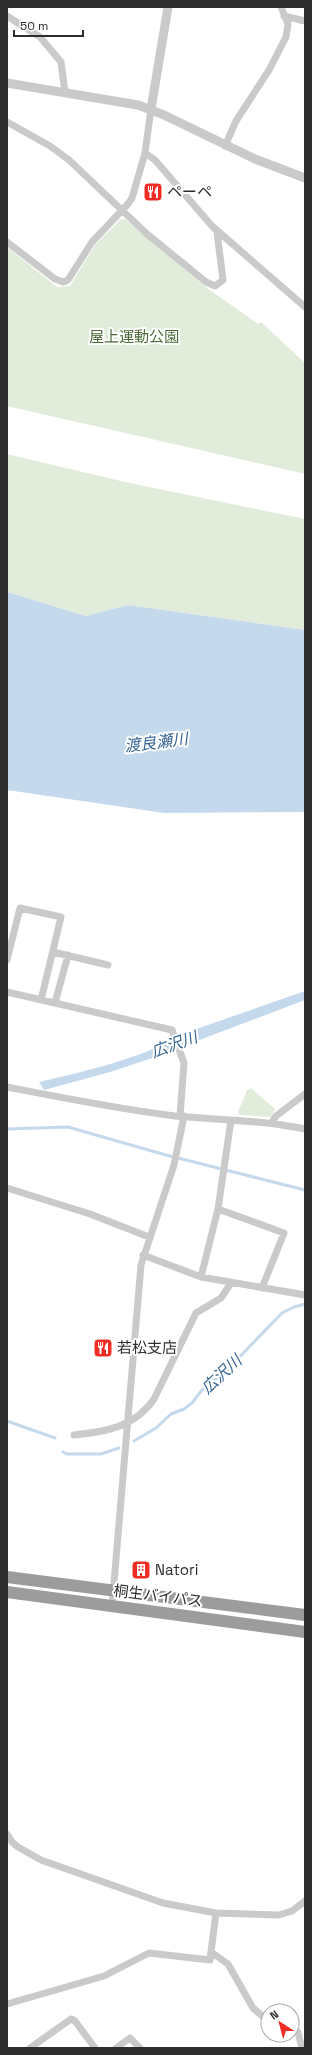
<svg xmlns="http://www.w3.org/2000/svg" width="312" height="2055" viewBox="0 0 312 2055" font-family="'Space Grotesk','Noto Sans JP',sans-serif">
  <style>
    .green { fill: #e2ecda }
    .water { fill: #c5d9ed }
    .lines { fill: none; stroke-linecap: round; stroke-linejoin: round }
    .stream { stroke: #c5d9ed; stroke-width: 3 }
    .minor { stroke: #cacaca; stroke-width: 7 }
    .tertiary { stroke: #cacaca; stroke-width: 9 }
    .trunk { stroke: #9c9c9c; stroke-width: 12 }
    .labels { text-anchor: middle; stroke-width: 4; stroke-linejoin: round; paint-order: stroke }
    .poi-label { font-size: 15px; fill: #2d2d2d; stroke: #fff; text-anchor: start }
    .park-label { font-size: 15px; fill: #4a6b38; stroke: #fff }
    .street-label { font-size: 15px; fill: #2d2d2d; stroke: #fff }
    .water-label { font-size: 16px; font-style: italic; fill: #376594; stroke: #fff }
  </style>
  <rect width="100%" height="100%" fill="#fff"/>
  <path class="green" d="M 121,219 L 125,219 L 207,288 L 258,324 L 261,322 L 305,363 L 305,474 L 7,406 L 7,247 L 57,287 L 70,286 L 95,245 Z
    M 7,454 L 125,482 L 305,519 L 305,630 L 128,605 L 86,616 L 7,592 Z
    M 251,1088 L 275,1109 L 271,1117 L 240,1115 L 238,1112 L 247,1090 Z"/>
  <path class="water" d="M 7,592 L 86,616 L 128,605 L 305,630 L 305,812 L 164,813 L 7,790 Z
    M 305,991 L 305,1000 L 155,1057 L 110,1072 L 44,1090 L 39,1082 C 85,1071 142,1059 182,1034 Z"/>
  <g class="lines">
    <path class="stream" d="M 7,1129 L 68,1127 L 166,1155 L 305,1190
      M 7,1421 L 55,1438
      M 134,1441 L 156,1428 L 171,1414 L 184,1409 L 192,1403 L 202,1390 L 227,1370 L 282,1313 L 294,1307 L 305,1304
      M 63,1452 L 67,1454 L 101,1454 L 119,1448"/>
    <path class="minor" d="M 7,16 L 40,37 L 61,62 L 65,93
      M 284,16 L 305,21
      M 7,122 L 50,146 L 69,160 L 147,234 L 206,282 L 215,286 L 223,280 L 217,232
      M 225,146 L 236,121 L 269,70 L 286,37 L 288,24 L 281,7
      M 145,153 L 155,160 L 212,226 L 305,307
      M 7,242 L 55,279 L 63,282 L 68,280 L 92,242 L 128,204 L 132,198 L 145,153 L 151,109
      M 53,952 L 108,965
      M 7,960 L 20,908 L 61,917 L 41,1000
      M 7,992 L 172,1030 L 184,1063 L 180,1116
      M 55,1003 L 68,955
      M 7,1087 C 63,1098 118,1109 175,1116 C 219,1120 261,1120 305,1129
      M 272,1122 L 276,1116 L 305,1094
      M 7,1188 L 90,1214 L 149,1237
      M 218,1209 L 284,1233 L 262,1288
      M 143,1255 L 201,1277 L 305,1295
      M 201,1277 L 218,1209 L 231,1120
      M 74,1435 C 105,1432 135,1427 154,1399 L 196,1313 L 221,1298 L 231,1283
      M 112,1606 L 141,1265 L 174,1165 L 184,1116
      M 7,1834 L 12,1842 L 18,1847 L 41,1860 L 163,1903 L 216,1913 L 279,1915 L 292,1911 L 305,1901
      M 211,1952 L 228,1964 L 253,2008 L 268,2021
      M 7,2004 L 104,1976 L 149,1953 L 210,1960 L 216,1913
      M 292,2031 L 298,2032 L 301,2045 L 305,2045
      M 30,2048 L 71,2019 L 75,2021 L 95,2048
      M 116,2048 L 130,2038 L 140,2048"/>
    <path class="tertiary" d="M 7,83 L 138,105 L 164,115 L 255,159 L 305,178
      M 151,109 L 168,7"/>
    <path class="trunk" d="M 7,1577 L 305,1615
      M 7,1592 L 305,1632"/>
  </g>
  <defs>
    <symbol id="restaurant-square" viewBox="-11 -11 22 22"><rect x="-9" y="-9" width="18" height="18" rx="4" fill="#ef2d25" stroke="#fff"/><path d="M-5-6h1v4h1v-4h1v4h1v-4h1v5L-1.5 .5V6h-2V.5L-5-1ZM5-6V6H3V1.5H1.5Q1.5-4 5-6Z" fill="#fff"/></symbol>
    <symbol id="building-square" viewBox="-11 -11 22 22"><rect x="-9" y="-9" width="18" height="18" rx="4" fill="#ef2d25" stroke="#fff"/><path d="M-4-6H4V6H1V3H-1V6H-4ZM-2.5-4.3h1.7v1.8h-1.7ZM.8-4.3h1.7v1.8H.8ZM-2.5-1h1.7V.8h-1.7ZM.8-1h1.7V.8H.8Z" fill="#fff"/></symbol>
  </defs>
  <g fill-rule="evenodd">
    <use href="#restaurant-square" x="142" y="181" width="22" height="22"/>
    <use href="#restaurant-square" x="92" y="1337" width="22" height="22"/>
    <use href="#building-square" x="130" y="1559" width="22" height="22"/>
  </g>
  <g class="labels">
    <g class="poi-label">
      <text x="167" y="197">ペーペ</text>
      <text x="117" y="1353">若松支店</text>
      <text x="155" y="1575">Natori</text>
    </g>
    <g class="park-label">
      <text x="134" y="342">屋上運動公園</text>
    </g>
    <g class="street-label">
      <text transform="translate(158 1596) rotate(7)" y="5">桐生バイパス</text>
    </g>
    <g class="water-label">
      <text transform="translate(156 742) rotate(-7)" y="6">渡良瀬川</text>
      <text transform="translate(174 1044) rotate(-20)" y="6">広沢川</text>
      <text transform="translate(221 1374) rotate(-43)" y="6">広沢川</text>
    </g>
  </g>
  <rect width="312" height="2055" fill="none" stroke="#2d2d2d" stroke-width="16"/>
  <g transform="translate(280 2023) rotate(324)"><circle r="19" fill="#ffffff" stroke="#ababab"/>
  <path d="M0-3L7 15L0 10L-7 15Z" fill="#ef2d25"/>
  <text y="-6" font-size="11" font-weight="bold" text-anchor="middle" fill="#2d2d2d">N</text>
  </g>
  <path d="M14 30v6h69v-6" fill="none" stroke="#2d2d2d" stroke-width="2"/>
  <text x="20" y="30" font-size="12" fill="#2d2d2d" stroke="#ffffff" stroke-width="3" paint-order="stroke">50 m</text>
</svg>
